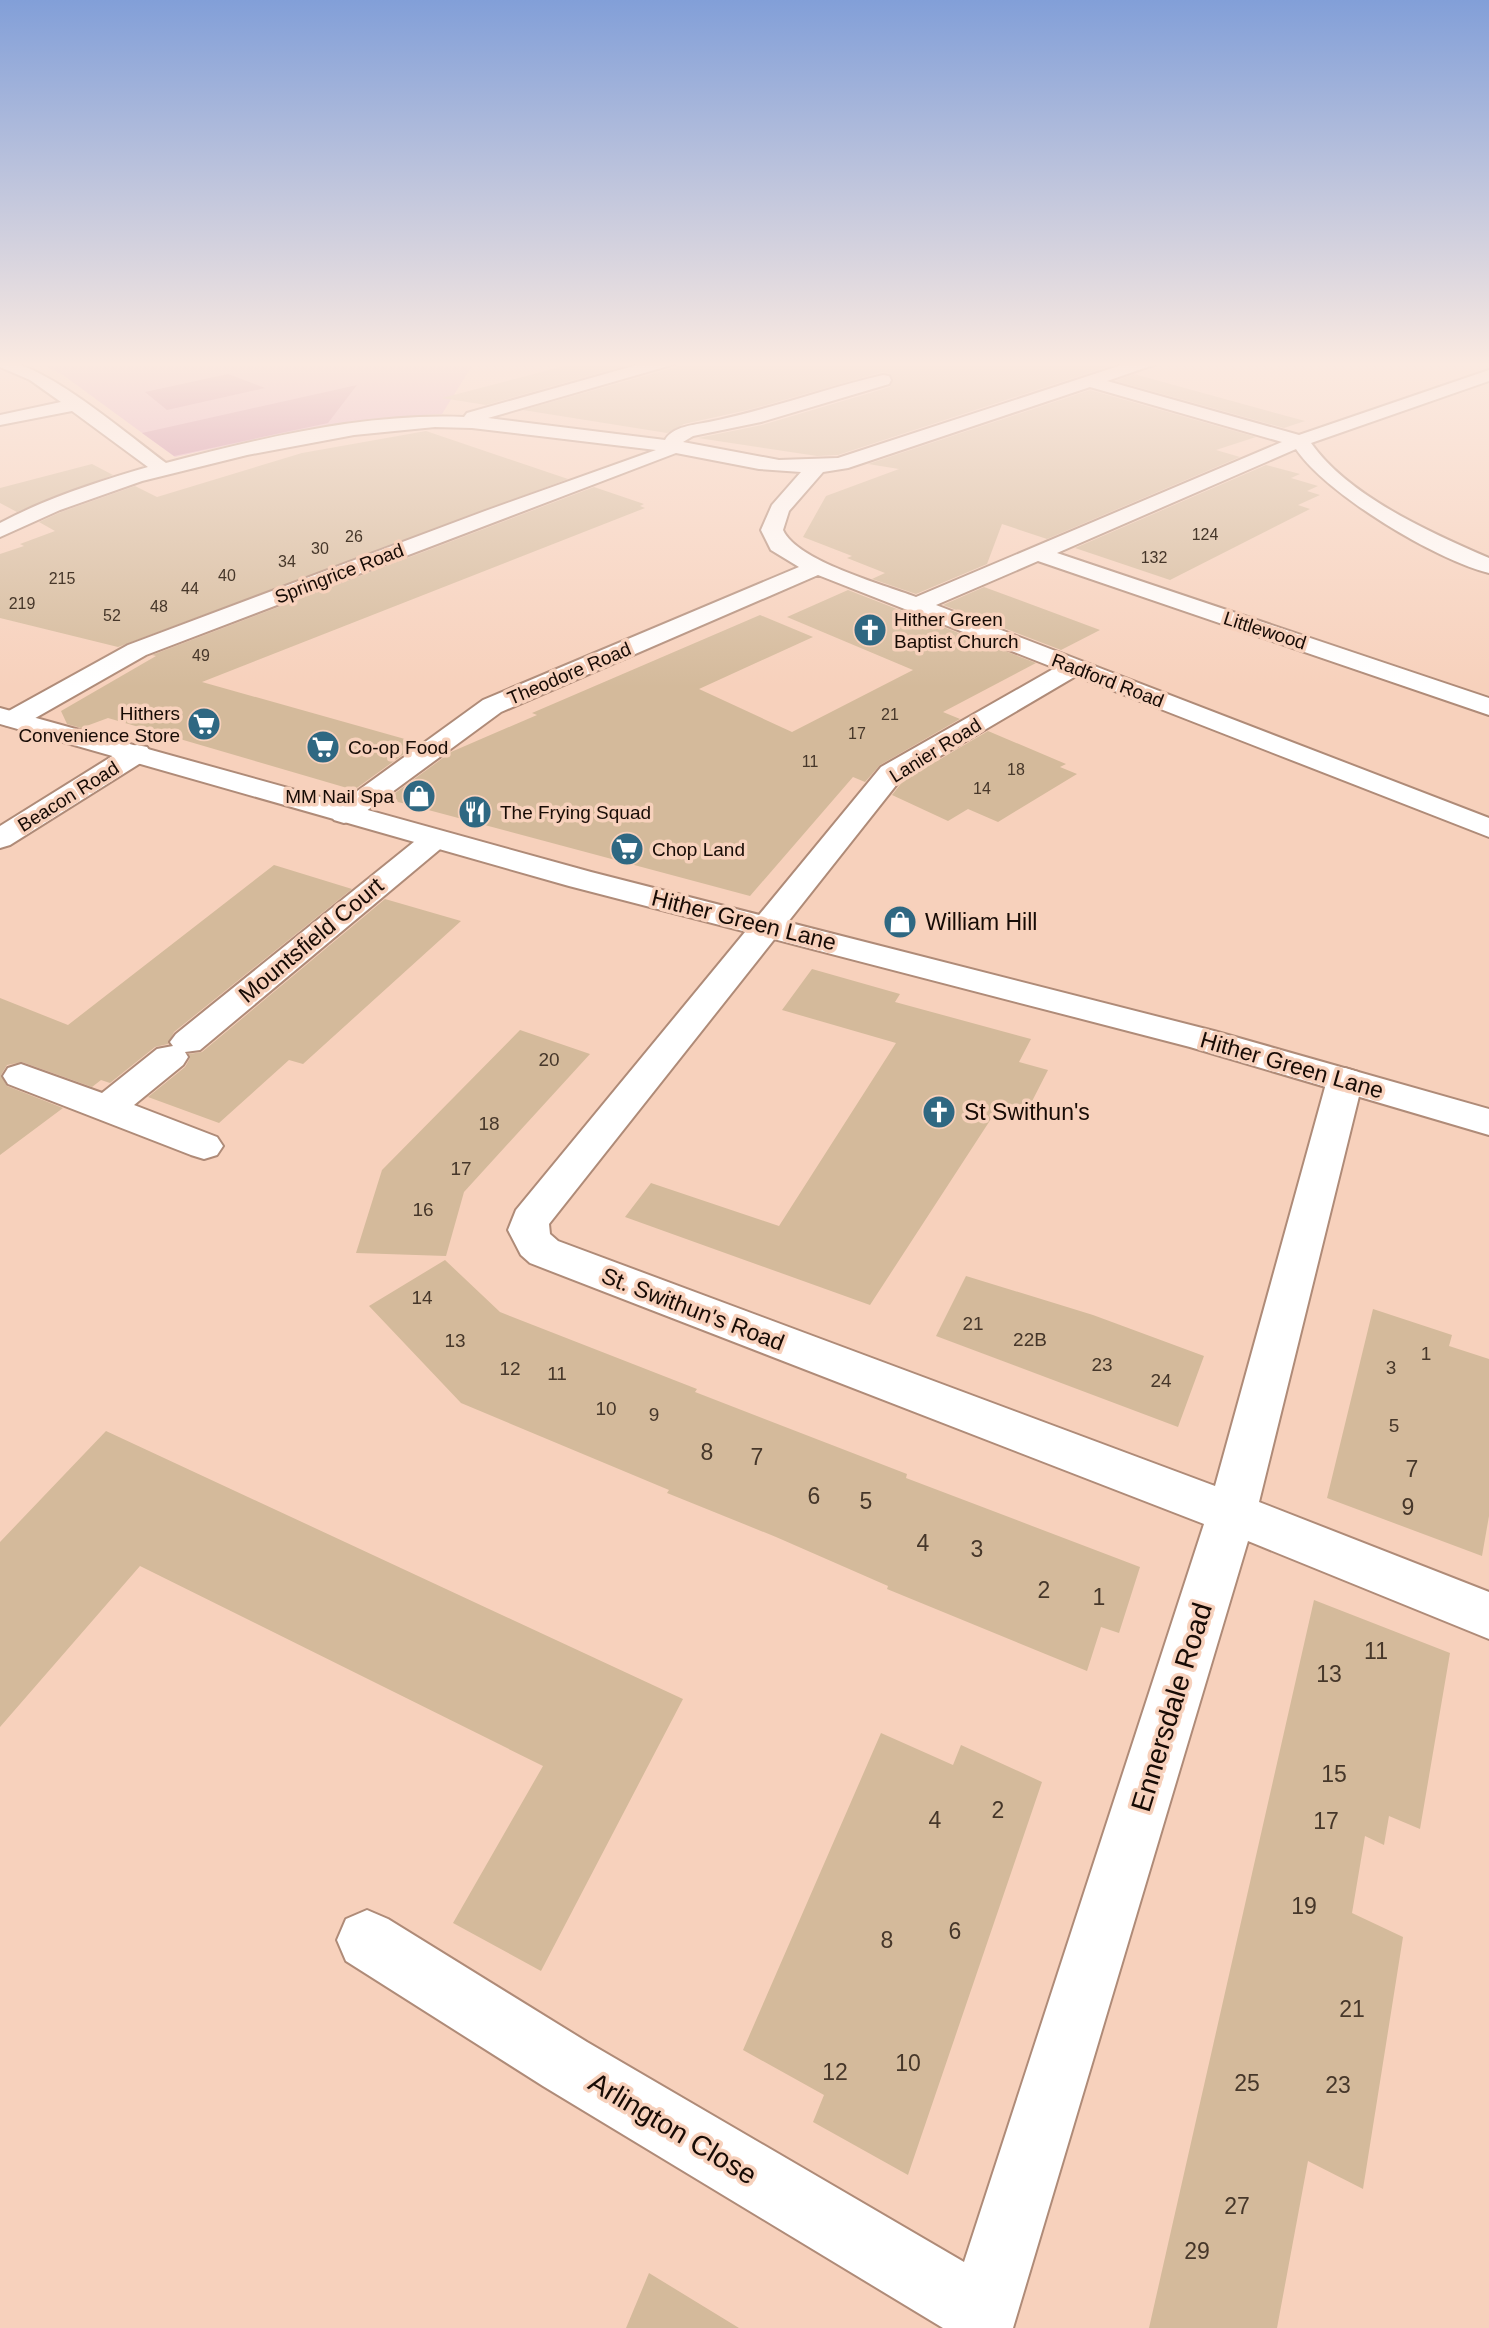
<svg xmlns="http://www.w3.org/2000/svg" width="1489" height="2328" viewBox="0 0 1489 2328" font-family="Arial,sans-serif">
  <style>
    .green { fill: #e2a8c2 }
    .forest { fill: #c67fa0 }
    .building { fill: #d4ba9b }
    .lines { fill: none; stroke-linecap: round; stroke-linejoin: round }
    .minor-casing { stroke: #af8b78; stroke-width: 4 }
    .tertiary-casing { stroke: #af8b78; stroke-width: 4 }
    .minor { fill: #fff; fill-rule: evenodd }
    .tertiary { fill: #fff; fill-rule: evenodd }
    .labels { text-anchor: middle; stroke-width: 7; stroke-linejoin: round; paint-order: stroke }
    .far-number-label { font-size: 16px; fill: #46372a }
    .far-street-label { font-size: 19px; fill: #170b05; stroke: #f7d1bc }
    .far-poi-label { font-size: 19px; fill: #170b05; stroke: #f7d1bc; text-anchor: start }
    .number-label { font-size: 19px; fill: #46372a }
    .street-label { font-size: 23px; fill: #170b05; stroke: #f7d1bc }
    .poi-label { font-size: 23px; fill: #170b05; stroke: #f7d1bc; text-anchor: start }
    .near-number-label { font-size: 23px; fill: #46372a }
    .near-street-label { font-size: 28px; fill: #170b05; stroke: #f7d1bc }
  </style>
  <rect width="100%" height="100%" fill="#f7d1bc"/>
  <path class="green" d="M 34,361 L 475,361 L 442,414 C 351,417 264,437 175,457 L 63,375 Z"/>
  <path class="forest" d="M 228,374 L 265,388 L 167,410 L 145,392 Z
    M 357,385 L 328,423 L 174,456 L 142,433 Z"/>
  <path class="building" d="M 583,361 L 642,361 L 486,405 L 442,398 Z
    M 680,361 L 1084,361 L 1107,367 L 838,455 L 817,456 L 698,438 L 762,425 L 890,387 L 893,379 L 889,373 L 882,372 L 752,409 L 684,424 L 667,433 L 523,410 L 676,367 Z
    M 1134,374 L 1305,421 L 1284,428 L 1116,381 Z
    M 1090,390 L 1256,437 L 1216,450 L 1240,457 L 1047,539 L 1002,524 L 987,564 L 916,594 L 872,579 L 885,573 L 847,558 L 852,556 L 803,537 L 826,496 L 899,469 L 868,464 Z
    M 426,431 L 568,479 L 118,647 L 0,618 L 0,554 L 24,546 L 20,544 L 55,531 L 39,522 L 61,512 L 135,486 L 157,497 L 302,453 Z
    M 92,464 L 113,475 L 17,512 L 0,503 L 0,488 Z
    M 1266,465 L 1300,474 L 1291,478 L 1318,486 L 1307,491 L 1320,495 L 1298,505 L 1310,509 L 1170,580 L 1075,548 Z
    M 594,487 L 644,504 L 640,506 L 645,508 L 202,682 L 419,743 L 354,790 L 108,718 L 81,728 L 67,724 L 61,711 L 156,656 L 152,655 Z
    M 984,587 L 1100,630 L 1061,650 L 943,605 Z
    M 848,590 L 1036,663 L 943,712 L 960,719 L 880,765 L 865,782 L 853,777 L 750,896 L 387,799 L 451,752 L 537,715 L 532,713 L 760,615 L 813,637 L 699,689 L 792,732 L 913,670 L 787,617 Z
    M 988,731 L 1066,764 L 1060,767 L 1077,774 L 998,822 L 968,809 L 948,821 L 892,795 L 903,781 Z
    M 274,865 L 352,889 L 174,1032 L 168,1044 L 155,1047 L 110,1083 L 101,1080 L 92,1087 L 22,1062 L 7,1065 L 1,1075 L 7,1086 L 63,1108 L 0,1155 L 0,998 L 68,1025 Z
    M 385,899 L 461,921 L 303,1064 L 289,1060 L 219,1123 L 148,1097 L 185,1067 L 190,1058 L 189,1054 L 202,1052 Z
    M 812,969 L 900,994 L 895,1002 L 1031,1039 L 1019,1062 L 1048,1070 L 1025,1115 L 1002,1102 L 870,1305 L 625,1217 L 651,1183 L 779,1226 L 896,1043 L 782,1010 Z
    M 520,1030 L 590,1054 L 464,1192 L 446,1256 L 356,1253 L 382,1170 Z
    M 445,1260 L 500,1312 L 697,1389 L 695,1392 L 907,1474 L 906,1478 L 1140,1567 L 1119,1633 L 1101,1627 L 1087,1671 L 887,1589 L 888,1586 L 776,1537 L 667,1493 L 669,1490 L 461,1403 L 369,1306 Z
    M 966,1276 L 1093,1315 L 1204,1356 L 1178,1427 L 936,1336 Z
    M 1373,1309 L 1452,1335 L 1449,1346 L 1489,1359 L 1489,1516 L 1482,1556 L 1327,1498 Z
    M 106,1431 L 683,1699 L 541,1971 L 453,1923 L 543,1766 L 140,1566 L 0,1727 L 0,1542 Z
    M 1314,1600 L 1450,1653 L 1420,1829 L 1389,1816 L 1384,1845 L 1365,1836 L 1352,1913 L 1403,1937 L 1363,2189 L 1308,2161 L 1277,2328 L 1149,2328 Z
    M 881,1733 L 953,1765 L 961,1745 L 1042,1782 L 908,2175 L 813,2122 L 824,2095 L 743,2050 Z
    M 649,2273 L 739,2328 L 626,2328 Z"/>
  <g class="lines">
    <defs>
      <path id="minor" d="M 0,361 C 43,361 128,435 166,463 C 262,438 364,413 464,417 L 467,413 L 651,361 L 677,361 L 675,364 L 488,418 L 665,440 C 673,426 694,425 709,422 C 768,410 824,389 883,375 L 889,376 L 891,380 L 889,384 L 761,422 L 693,436 L 683,442 L 779,460 L 838,458 L 1134,361 L 1158,361 L 1156,364 L 1107,381 L 1299,435 L 1489,370 L 1489,381 L 1311,443 C 1348,496 1431,533 1489,558 L 1489,573 C 1436,560 1326,494 1296,449 L 1057,553 L 1489,698 L 1489,715 L 1038,561 L 936,605 L 1489,818 L 1489,837 L 1076,676 L 901,779 L 549,1224 L 550,1234 L 558,1241 L 1215,1486 L 1327,1080 L 1332,1072 L 1345,1068 L 1358,1072 L 1363,1080 L 1259,1502 L 1489,1592 L 1489,1639 L 1248,1541 L 1013,2328 L 943,2328 L 543,2086 L 346,1961 L 337,1940 L 346,1919 L 367,1910 L 388,1919 L 587,2042 L 964,2262 L 1204,1524 L 530,1263 L 521,1255 L 508,1230 L 516,1210 L 881,767 L 1055,668 L 818,575 L 501,712 L 354,820 L 344,823 L 334,820 L 330,814 L 334,808 L 483,700 L 799,567 L 771,550 L 761,530 L 772,505 L 801,472 L 759,469 L 676,453 L 146,655 L 23,725 L 14,727 L 5,725 L 1,719 L 5,713 L 128,645 L 485,511 L 656,450 L 472,428 L 435,427 L 354,435 L 247,455 L 142,481 L 60,510 L 0,537 L 0,523 C 47,498 97,482 148,467 L 72,411 L 0,425 L 0,415 L 61,402 L 30,380 L 0,367 ZM 1090,387 L 1282,442 L 916,597 C 882,584 797,561 783,530 L 789,511 L 823,472 L 848,468 Z
        M 137,745 L 147,747 L 151,753 L 147,759 L 10,845 L 0,848 L 0,826 L 127,747 Z
        M 435,830 L 445,833 L 450,839 L 445,845 L 200,1050 L 185,1052 L 188,1057 L 183,1065 L 134,1105 L 217,1137 L 223,1146 L 217,1155 L 204,1159 L 191,1155 L 8,1084 L 3,1076 L 8,1068 L 21,1064 L 102,1093 L 157,1049 L 173,1046 L 170,1042 L 176,1034 L 425,833 Z"/>
      <path id="tertiary" d="M 0,708 L 591,872 L 1214,1031 L 1489,1109 L 1489,1135 L 1190,1047 L 569,886 L 0,724 Z"/>
    </defs>
    <use href="#minor" class="minor-casing"/>
    <use href="#tertiary" class="tertiary-casing"/>
    <use href="#minor" class="minor"/>
    <use href="#tertiary" class="tertiary"/>
  </g>
  <linearGradient id="sky" x2="0" y2="1"><stop stop-color="#829fd8"/><stop offset="0.53" stop-color="#fbeae1"/><stop offset="1" stop-color="#fbeae1" stop-opacity="0"/></linearGradient>
  <rect width="1489" height="687" fill="url(#sky)"/>
  <defs>
    <symbol id="church-disc" viewBox="-11 -11 22 22"><circle r="9.5" fill="#2f6882" stroke="#f7d1bc"/><path d="M-1.2-6h2.4v3.5h3.3v2.4h-3.3V6h-2.4V-.1h-3.3v-2.4h3.3Z" fill="#fff"/></symbol>
    <symbol id="supermarket-disc" viewBox="-11 -11 22 22"><circle r="9.5" fill="#2f6882" stroke="#f7d1bc"/><path d="M-6-5.5h2.5l.6 2H6L4.5 2H-2.5L-4.4-4H-6ZM-1.5 3.2a1.3 1.3 0 1 0 .1 0ZM3 3.2a1.3 1.3 0 1 0 .1 0Z" fill="#fff"/></symbol>
    <symbol id="shop-disc" viewBox="-11 -11 22 22"><circle r="9.5" fill="#2f6882" stroke="#f7d1bc"/><path d="M-5-2.5h2.3a2.7 3.5 0 0 1 5.4 0H5L5.5 6h-11ZM-1.5-2.5h3a1.5 2.3 0 0 0-3 0Z" fill="#fff"/></symbol>
    <symbol id="restaurant-disc" viewBox="-11 -11 22 22"><circle r="9.5" fill="#2f6882" stroke="#f7d1bc"/><path d="M-5-6h1v4h1v-4h1v4h1v-4h1v5L-1.5 .5V6h-2V.5L-5-1ZM5-6V6H3V1.5H1.5Q1.5-4 5-6Z" fill="#fff"/></symbol>
  </defs>
  <g fill-rule="evenodd">
    <use href="#church-disc" x="851" y="611" width="38" height="38"/>
    <use href="#supermarket-disc" x="185" y="705" width="38" height="38"/>
    <use href="#supermarket-disc" x="304" y="728" width="38" height="38"/>
    <use href="#shop-disc" x="400" y="777" width="38" height="38"/>
    <use href="#restaurant-disc" x="456" y="793" width="38" height="38"/>
    <use href="#supermarket-disc" x="608" y="830" width="38" height="38"/>
    <use href="#shop-disc" x="881" y="903" width="38" height="38"/>
    <use href="#church-disc" x="920" y="1093" width="38" height="38"/>
  </g>
  <g class="labels">
    <g class="far-number-label">
      <text x="1205" y="540">124</text>
      <text x="354" y="542">26</text>
      <text x="320" y="554">30</text>
      <text x="1154" y="563">132</text>
      <text x="287" y="567">34</text>
      <text x="227" y="581">40</text>
      <text x="62" y="584">215</text>
      <text x="190" y="594">44</text>
      <text x="22" y="609">219</text>
      <text x="159" y="612">48</text>
      <text x="112" y="621">52</text>
      <text x="201" y="661">49</text>
      <text x="890" y="720">21</text>
      <text x="857" y="739">17</text>
      <text x="810" y="767">11</text>
      <text x="1016" y="775">18</text>
      <text x="982" y="794">14</text>
    </g>
    <g class="far-street-label">
      <text transform="translate(339 573) rotate(-21)" y="7">Springrice Road</text>
      <text transform="translate(1265 630) rotate(18)" y="7">Littlewood</text>
      <text transform="translate(569 673) rotate(-23)" y="7">Theodore Road</text>
      <text transform="translate(1108 680) rotate(21)" y="7">Radford Road</text>
      <text transform="translate(935 750) rotate(-32)" y="7">Lanier Road</text>
      <text transform="translate(68 796) rotate(-32)" y="7">Beacon Road</text>
    </g>
    <g class="far-poi-label">
      <text x="894" y="626">Hither Green<tspan x="894" dy="22">Baptist Church</tspan></text>
      <text x="180" y="720" text-anchor="end">Hithers<tspan x="180" dy="22">Convenience Store</tspan></text>
      <text x="348" y="754">Co-op Food</text>
      <text x="394" y="803" text-anchor="end">MM Nail Spa</text>
      <text x="500" y="819">The Frying Squad</text>
      <text x="652" y="856">Chop Land</text>
    </g>
    <g class="number-label">
      <text x="549" y="1066">20</text>
      <text x="489" y="1130">18</text>
      <text x="461" y="1175">17</text>
      <text x="423" y="1216">16</text>
      <text x="422" y="1304">14</text>
      <text x="973" y="1330">21</text>
      <text x="1030" y="1346">22B</text>
      <text x="455" y="1347">13</text>
      <text x="1426" y="1360">1</text>
      <text x="1102" y="1371">23</text>
      <text x="1391" y="1374">3</text>
      <text x="510" y="1375">12</text>
      <text x="557" y="1380">11</text>
      <text x="1161" y="1387">24</text>
      <text x="606" y="1415">10</text>
      <text x="654" y="1421">9</text>
      <text x="1394" y="1432">5</text>
    </g>
    <g class="street-label">
      <text transform="translate(744 920) rotate(14)" y="8">Hither Green Lane</text>
      <text transform="translate(311 940) rotate(-40)" y="8">Mountsfield Court</text>
      <text transform="translate(1292 1065) rotate(16)" y="8">Hither Green Lane</text>
      <text transform="translate(693 1309) rotate(21)" y="8">St. Swithun's Road</text>
    </g>
    <g class="poi-label">
      <text x="925" y="930">William Hill</text>
      <text x="964" y="1120">St Swithun's</text>
    </g>
    <g class="near-number-label">
      <text x="707" y="1460">8</text>
      <text x="757" y="1465">7</text>
      <text x="1412" y="1477">7</text>
      <text x="814" y="1504">6</text>
      <text x="866" y="1509">5</text>
      <text x="1408" y="1515">9</text>
      <text x="923" y="1551">4</text>
      <text x="977" y="1557">3</text>
      <text x="1044" y="1598">2</text>
      <text x="1099" y="1605">1</text>
      <text x="1376" y="1659">11</text>
      <text x="1329" y="1682">13</text>
      <text x="1334" y="1782">15</text>
      <text x="998" y="1818">2</text>
      <text x="935" y="1828">4</text>
      <text x="1326" y="1829">17</text>
      <text x="1304" y="1914">19</text>
      <text x="955" y="1939">6</text>
      <text x="887" y="1948">8</text>
      <text x="1352" y="2017">21</text>
      <text x="908" y="2071">10</text>
      <text x="835" y="2080">12</text>
      <text x="1247" y="2091">25</text>
      <text x="1338" y="2093">23</text>
      <text x="1237" y="2214">27</text>
      <text x="1197" y="2259">29</text>
    </g>
    <g class="near-street-label">
      <text transform="translate(1171 1707) rotate(-73)" y="10">Ennersdale Road</text>
      <text transform="translate(673 2128) rotate(31)" y="10">Arlington Close</text>
    </g>
  </g>
</svg>
